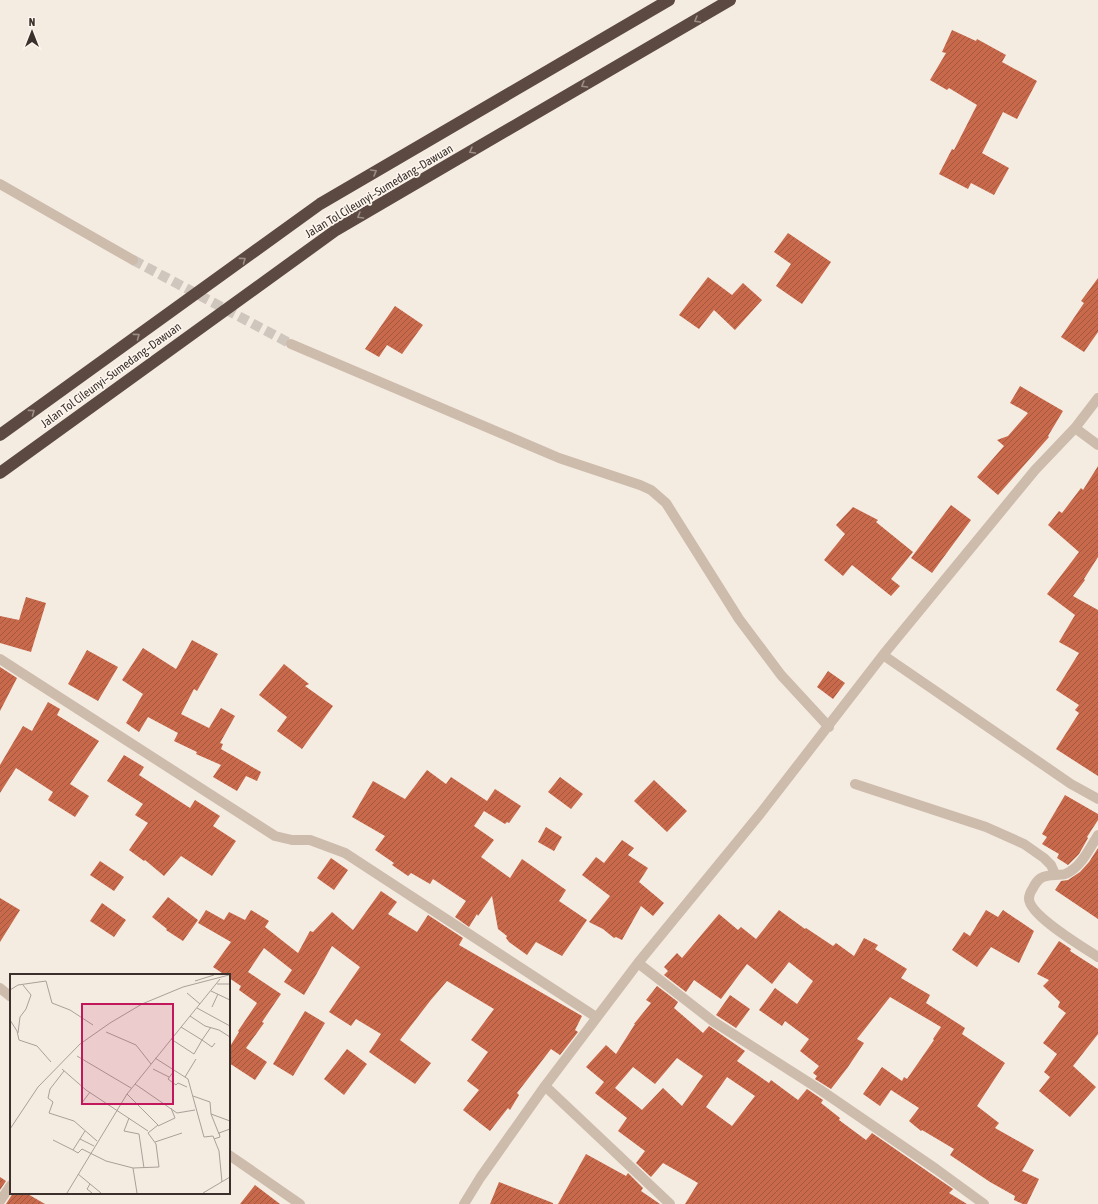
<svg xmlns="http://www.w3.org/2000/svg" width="1098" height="1204" viewBox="0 0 1098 1204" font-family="'Asap Condensed',sans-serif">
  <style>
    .building { fill: url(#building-hatch); fill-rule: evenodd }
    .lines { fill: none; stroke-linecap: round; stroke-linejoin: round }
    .minor-tunnel { stroke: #cfc6bd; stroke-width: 10; stroke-dasharray: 10 5; stroke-linecap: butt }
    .minor { stroke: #cdbbac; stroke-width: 10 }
    .highway { stroke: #5c4a42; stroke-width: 12 }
    .oneway { stroke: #9c8e87 }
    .labels { text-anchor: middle; stroke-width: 3.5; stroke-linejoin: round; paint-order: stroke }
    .street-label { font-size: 12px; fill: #3b302b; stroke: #fbf5ee }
    .inset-road { fill: none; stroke: #aaa098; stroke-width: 1 }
    .view { fill: #c2185b; fill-opacity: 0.15; stroke: #c2185b; stroke-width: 2 }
    .inset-edge { fill: none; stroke: #3b302b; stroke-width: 2 }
  </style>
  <defs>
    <pattern id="building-hatch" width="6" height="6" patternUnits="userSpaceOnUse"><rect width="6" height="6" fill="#c8694b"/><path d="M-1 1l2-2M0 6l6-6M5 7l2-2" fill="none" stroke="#a4573f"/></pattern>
  </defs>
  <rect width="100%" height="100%" fill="#f4ebe1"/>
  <path class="building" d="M 952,30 L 976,41 L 977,39 L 1006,55 L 1002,62 L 1037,81 L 1017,119 L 1003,112 L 982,153 L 1009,168 L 994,195 L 971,183 L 968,189 L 939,174 L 952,149 L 954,150 L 977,105 L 949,88 L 947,90 L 930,80 L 946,53 L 942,52 Z
    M 788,233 L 831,262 L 802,304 L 776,286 L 791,264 L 774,252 Z
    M 708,277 L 732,295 L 743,283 L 762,300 L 735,330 L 714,310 L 699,329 L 679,315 Z
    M 1098,278 L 1098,332 L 1084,352 L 1061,337 L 1084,303 L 1081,301 Z
    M 395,306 L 423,325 L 402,354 L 387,345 L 379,357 L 365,349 Z
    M 1020,386 L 1063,411 L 1048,436 L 1049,437 L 998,495 L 977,477 L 1004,446 L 997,440 L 1008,436 L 1028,413 L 1010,403 Z
    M 1098,466 L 1098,557 L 1084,579 L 1085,580 L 1073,596 L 1098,610 L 1098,776 L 1056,749 L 1079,713 L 1075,710 L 1079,705 L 1056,690 L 1079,653 L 1059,642 L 1075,615 L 1047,594 L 1079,552 L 1048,525 L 1059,511 L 1062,513 L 1081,488 L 1083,490 Z
    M 951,505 L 971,520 L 932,573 L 911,558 Z
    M 853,507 L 878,520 L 876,522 L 913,552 L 891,579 L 900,586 L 891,596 L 852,565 L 843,576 L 824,560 L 845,534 L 836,525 Z
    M 26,597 L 46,603 L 31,652 L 0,643 L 0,616 L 19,620 Z
    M 192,640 L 218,654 L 197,691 L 194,689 L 181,714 L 209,728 L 221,708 L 235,716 L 220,743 L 223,744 L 221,749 L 261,772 L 257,781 L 246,776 L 237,791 L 213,777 L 221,765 L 196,754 L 197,752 L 174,741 L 178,733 L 148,717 L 139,732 L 126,723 L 143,694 L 122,680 L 143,648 L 176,669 Z
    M 87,650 L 118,667 L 98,701 L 68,684 Z
    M 284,664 L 309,684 L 305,686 L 333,706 L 302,749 L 277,731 L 287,717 L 259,695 Z
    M 0,667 L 17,678 L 0,711 Z
    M 828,671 L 845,683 L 833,699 L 817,687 Z
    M 48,702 L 60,709 L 57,715 L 99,741 L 70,784 L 89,796 L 75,817 L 48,800 L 53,792 L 16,768 L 0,793 L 0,765 L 23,726 L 32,731 Z
    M 124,755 L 144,767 L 139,775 L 190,808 L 195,800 L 220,816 L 213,826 L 236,841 L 212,876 L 181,856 L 164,876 L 145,860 L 144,861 L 129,850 L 148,823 L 135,815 L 143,804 L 107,781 Z
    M 427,770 L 446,784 L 451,777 L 487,801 L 495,789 L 521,806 L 509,823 L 507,822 L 505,824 L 484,811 L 474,826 L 494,840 L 481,857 L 510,878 L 522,859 L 566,890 L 559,901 L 587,920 L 562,956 L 536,942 L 527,955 L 509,942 L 506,938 L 507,936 L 498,929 L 492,896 L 478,916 L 477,914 L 469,927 L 455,917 L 466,901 L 433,879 L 430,884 L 411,873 L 408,876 L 392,865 L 394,863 L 375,850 L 385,836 L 352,817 L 373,781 L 405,799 Z
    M 560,777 L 583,794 L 571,809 L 548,792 Z
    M 654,780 L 687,811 L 667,832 L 634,801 Z
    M 1065,795 L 1098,814 L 1098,820 L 1087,837 L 1088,838 L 1079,854 L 1068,865 L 1057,858 L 1059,854 L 1042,844 L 1047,837 L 1042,834 Z
    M 546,827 L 562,837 L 554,851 L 538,842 Z
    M 622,840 L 634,848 L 628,855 L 648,868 L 639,882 L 664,903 L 653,916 L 641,906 L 622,940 L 616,937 L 614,938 L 603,929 L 589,922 L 610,896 L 582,875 L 596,857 L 604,863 Z
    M 1098,848 L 1098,919 L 1055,890 L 1061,881 L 1068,880 L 1080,872 L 1089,862 Z
    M 331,858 L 348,870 L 334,890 L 317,878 Z
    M 100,861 L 124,877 L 114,891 L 90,875 Z
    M 381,891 L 397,902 L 388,914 L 417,932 L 428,915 L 463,938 L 459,945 L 582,1016 L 575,1030 L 578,1032 L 560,1055 L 551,1049 L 517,1093 L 519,1095 L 510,1110 L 508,1108 L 490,1131 L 463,1110 L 479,1090 L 467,1081 L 488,1052 L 471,1040 L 494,1009 L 447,981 L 430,1001 L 400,1040 L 431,1063 L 415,1084 L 369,1052 L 381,1034 L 356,1019 L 351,1026 L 329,1012 L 360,967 L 332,946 L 316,975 L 304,995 L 284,982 L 292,970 L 264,948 L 248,972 L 281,994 L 262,1022 L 264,1023 L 246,1048 L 267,1062 L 255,1080 L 229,1063 L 229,1048 L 239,1032 L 238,1031 L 257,1003 L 239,990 L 241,986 L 229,978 L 229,975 L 225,975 L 213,967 L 231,942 L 198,923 L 206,910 L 224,920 L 229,912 L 245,920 L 251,910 L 269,921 L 265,927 L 298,953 L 310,931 L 313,932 L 332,912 L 353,930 Z
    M 168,897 L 198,920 L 183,941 L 166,930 L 167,929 L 152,917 Z
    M 0,898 L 20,910 L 0,942 Z
    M 102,903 L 126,920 L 114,937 L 90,921 Z
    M 779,910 L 805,929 L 806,928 L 833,946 L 836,943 L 854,956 L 864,938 L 878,945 L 875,949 L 907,969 L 901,978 L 930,995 L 926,1003 L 965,1028 L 962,1034 L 1005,1063 L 977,1106 L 999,1123 L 995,1128 L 1034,1150 L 1022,1171 L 1039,1179 L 1027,1204 L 1023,1204 L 1014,1200 L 1015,1196 L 990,1182 L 950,1155 L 954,1149 L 922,1130 L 921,1131 L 909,1121 L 919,1108 L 891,1090 L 880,1106 L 863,1094 L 882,1067 L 902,1081 L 904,1077 L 907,1079 L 934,1040 L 933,1039 L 941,1027 L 890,997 L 857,1039 L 864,1043 L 848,1067 L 831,1089 L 815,1079 L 817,1076 L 813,1073 L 819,1066 L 800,1051 L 809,1039 L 785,1021 L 782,1026 L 759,1010 L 775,988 L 797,1004 L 813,981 L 789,962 L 772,984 L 747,964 L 721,999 L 694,980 L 686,992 L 664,975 L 668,971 L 664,967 L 677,953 L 682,958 L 719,914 L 738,930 L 741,927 L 756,939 Z
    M 986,910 L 998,917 L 1003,910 L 1034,931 L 1019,963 L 991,947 L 977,967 L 952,950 L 964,932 L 970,936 Z
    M 1059,941 L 1071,949 L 1070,951 L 1098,969 L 1098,1034 L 1073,1066 L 1096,1087 L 1070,1117 L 1039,1091 L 1050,1077 L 1044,1072 L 1057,1054 L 1043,1043 L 1066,1013 L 1058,1007 L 1060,1002 L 1043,986 L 1049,980 L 1037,974 Z
    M 657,986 L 678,1002 L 674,1008 L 703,1033 L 709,1026 L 745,1051 L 737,1061 L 769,1083 L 771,1080 L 798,1100 L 807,1089 L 823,1100 L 821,1103 L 840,1118 L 839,1120 L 866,1140 L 872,1133 L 953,1189 L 949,1193 L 967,1204 L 685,1204 L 698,1183 L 663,1163 L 651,1177 L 636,1163 L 645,1151 L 618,1131 L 627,1118 L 595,1093 L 604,1082 L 586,1067 L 606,1045 L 616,1054 L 635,1024 L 634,1024 L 651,1003 L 646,1000 ZM 677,1058 L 703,1076 L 682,1106 L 663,1088 L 642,1110 L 615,1088 L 633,1067 L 655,1084 ZM 727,1077 L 755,1096 L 732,1126 L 706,1107 Z
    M 730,995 L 750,1009 L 736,1028 L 716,1015 Z
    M 305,1011 L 325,1023 L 293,1076 L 273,1064 Z
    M 347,1049 L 367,1064 L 344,1095 L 324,1079 Z
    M 586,1154 L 626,1176 L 628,1173 L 643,1188 L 641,1191 L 660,1204 L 558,1204 Z
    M 0,1177 L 6,1181 L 0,1190 Z
    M 499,1182 L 553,1203 L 553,1204 L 490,1204 Z
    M 255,1185 L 280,1204 L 240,1204 Z
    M 13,1193 L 26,1193 L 45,1204 L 6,1204 Z"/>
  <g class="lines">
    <path class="minor-tunnel" d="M 133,260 L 291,344"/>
    <path class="minor" d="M 0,184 L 133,260
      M 291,344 L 559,458 L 640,485 L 651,490 L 666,503 L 739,619 L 781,675 L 829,727
      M 1075,428 L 1098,445
      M 883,655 L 1071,784 L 1098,799
      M 0,659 L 275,836 L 292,840 L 310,840 L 345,853 L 596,1017
      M 855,784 L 986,827 L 1024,844 L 1044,858 L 1051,865 L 1055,874
      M 1098,835 C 1090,848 1080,869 1065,874 C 1057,876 1048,874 1041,878 C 1038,880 1035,884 1033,888 C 1031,891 1029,895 1029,899 C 1030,916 1083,947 1098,957
      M 638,963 L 714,1022 L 819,1089 L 936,1169 L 984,1204
      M 0,988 L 11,997
      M 545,1086 L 670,1204
      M 229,1155 L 300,1204
      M 0,1201 L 11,1185
      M 464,1204 L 480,1178 L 545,1086 L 638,963 L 760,814 L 883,655 L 1035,470 L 1075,428 L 1098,398"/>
    <path class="highway" d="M 0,435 L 320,204 L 669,0
      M 0,473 L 336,230 L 730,0"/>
  </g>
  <defs><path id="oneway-chevron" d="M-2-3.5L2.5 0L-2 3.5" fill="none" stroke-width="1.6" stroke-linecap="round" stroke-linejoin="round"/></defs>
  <g class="oneway">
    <use href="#oneway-chevron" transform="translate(697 20) rotate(150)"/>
    <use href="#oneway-chevron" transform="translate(584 85) rotate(150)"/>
    <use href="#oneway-chevron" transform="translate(472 151) rotate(150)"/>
    <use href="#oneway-chevron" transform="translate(374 172) rotate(-30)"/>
    <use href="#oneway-chevron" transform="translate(360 216) rotate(150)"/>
    <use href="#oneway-chevron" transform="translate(243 260) rotate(-36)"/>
    <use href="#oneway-chevron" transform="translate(137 336) rotate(-36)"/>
    <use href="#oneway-chevron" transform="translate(32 412) rotate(-36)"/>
  </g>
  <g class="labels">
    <g class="street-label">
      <text transform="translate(379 191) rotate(-31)" y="4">Jalan Tol Cileunyi–Sumedang–Dawuan</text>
      <text transform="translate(111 375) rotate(-36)" y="4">Jalan Tol Cileunyi–Sumedang–Dawuan</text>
    </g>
  </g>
  <g transform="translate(10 974)">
    <rect width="220" height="220" fill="#f4ebe1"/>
    <path class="inset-road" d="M 185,7 L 204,1M 207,10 L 220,10M 0,16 L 8,11 L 36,7 L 42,29 L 60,36 L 83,51M 201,17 L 220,26M 177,19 L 190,30M 202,33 L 208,20M 187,34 L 220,52M 180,42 L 195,52 L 209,56 L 220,63M 0,46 L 7,57 L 9,66 L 27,72 L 41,88M 201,53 L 192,66 L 202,73 L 205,69M 96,58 L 126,71 L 141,90M 8,59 L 10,43 L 16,35 L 21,21 L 13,11M 161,65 L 184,80 L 192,66 L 171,53M 67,82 L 121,114M 145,84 L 178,105 L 194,163 L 203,162 L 209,177 L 212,208M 52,95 L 76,116 L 138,157M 143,95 L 159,103M 54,97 L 40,115 L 38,124 L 43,128 L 39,139 L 64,147 L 87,167M 164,97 L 158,105 L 166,111 L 168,109 L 177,113M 175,103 L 186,85M 125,110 L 167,139 L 185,136M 117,120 L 148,151 L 138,159 L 146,170 L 149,193 L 123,194M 183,122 L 200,128 L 201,140 L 220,147M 71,130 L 80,118M 201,140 L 209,160M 119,144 L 114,157 L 129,160 L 134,194M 148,152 L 165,144 L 161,134M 0,155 L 28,113 L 70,70 L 100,49 L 132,30 L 173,13 L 219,1M 70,165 L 84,172M 204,165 L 210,163 L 209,159 L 220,155M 43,166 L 63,176 L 75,157M 145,168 L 172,159M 63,176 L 68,179 L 72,175 L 96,187 L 123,194 L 127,219M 68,200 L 91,219M 80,210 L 77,215 L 82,219M 57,219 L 117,120 L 210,5M 193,219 L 220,203"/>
    <path class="view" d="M 72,30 L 163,30 L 163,130 L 72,130 Z"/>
    <rect width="220" height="220" class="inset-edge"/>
  </g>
  <g transform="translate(32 32)" stroke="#fbf5ee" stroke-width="3" paint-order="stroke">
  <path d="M0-3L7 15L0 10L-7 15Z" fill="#3b302b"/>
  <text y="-6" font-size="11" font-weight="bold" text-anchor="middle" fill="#3b302b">N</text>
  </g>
</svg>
